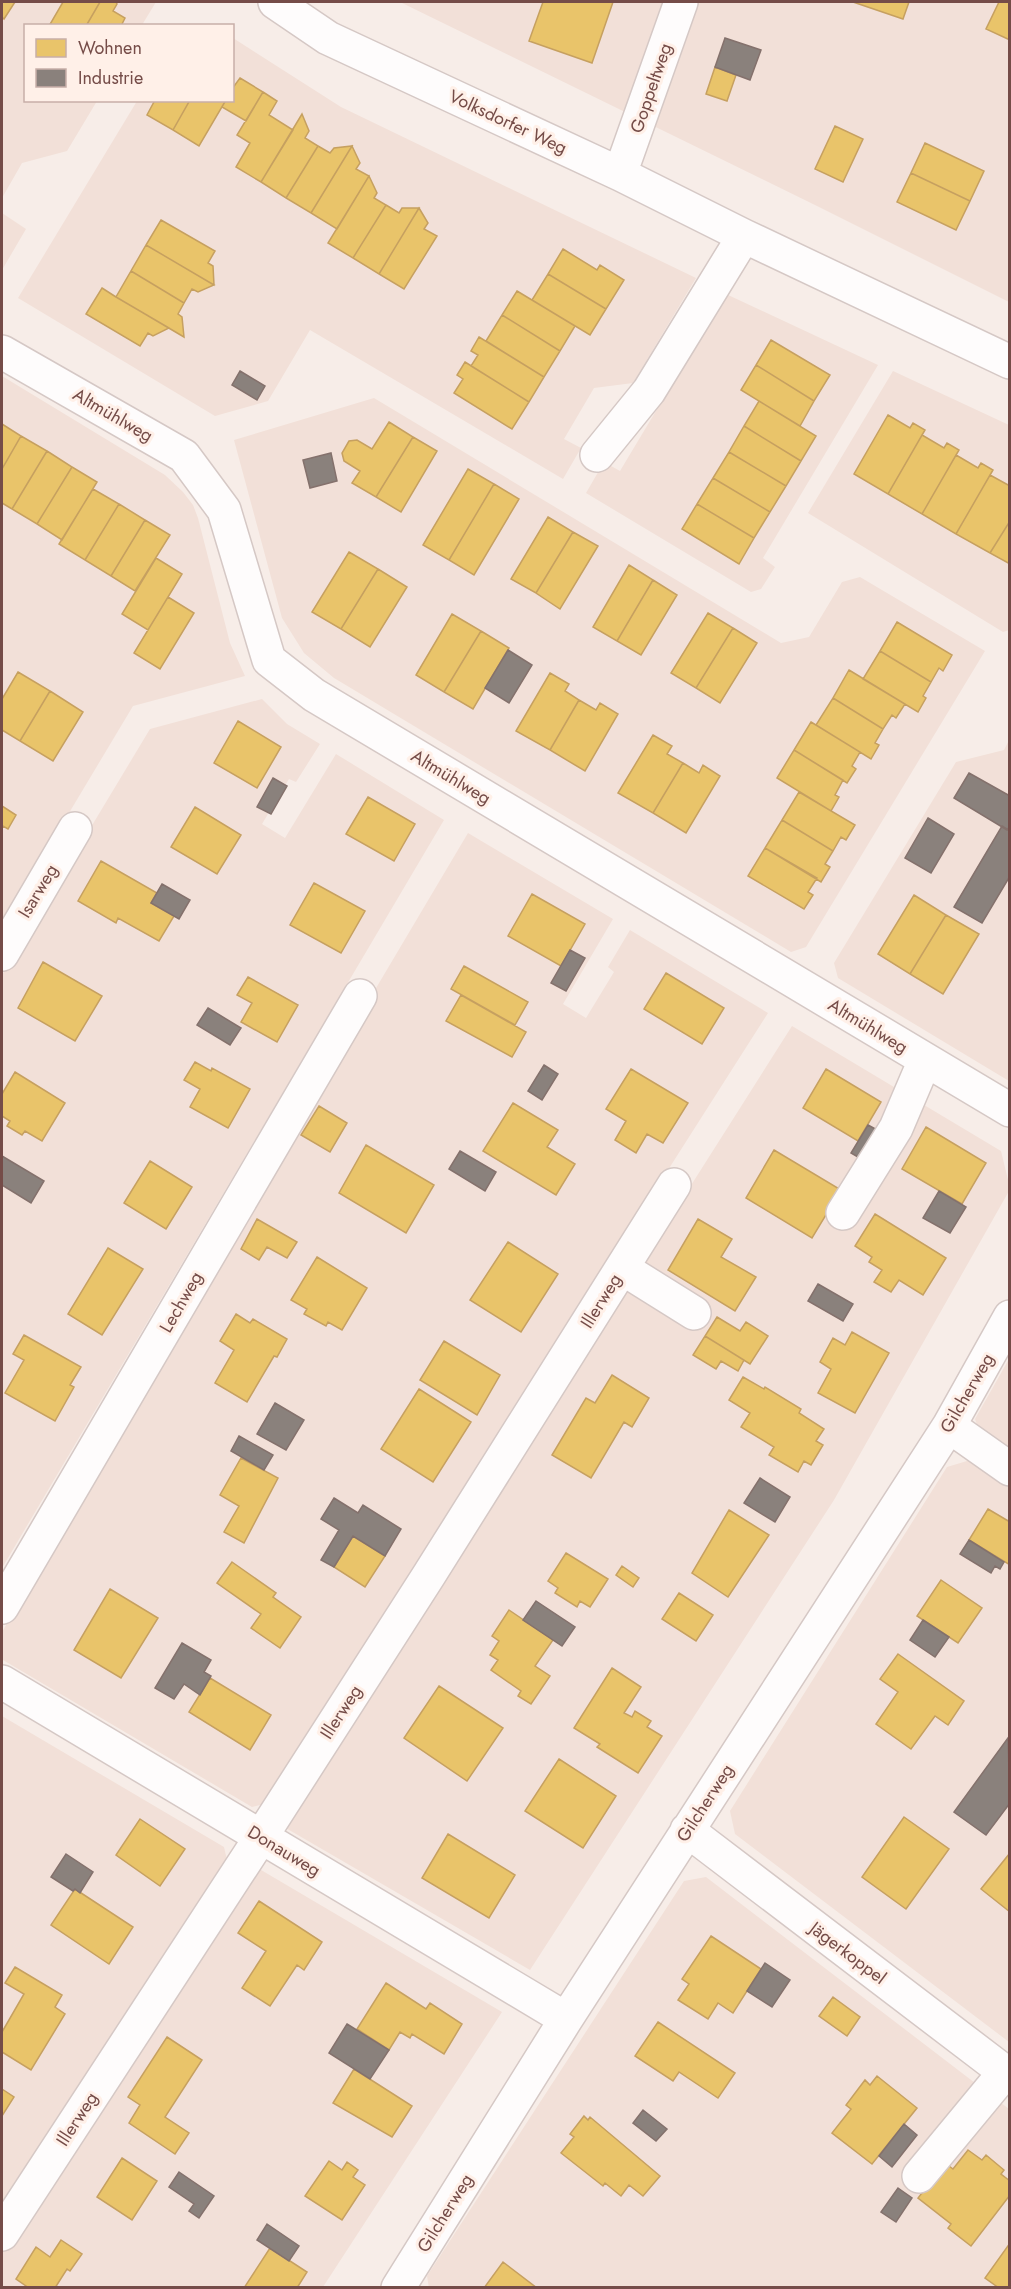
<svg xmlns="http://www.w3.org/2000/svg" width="1011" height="2289" viewBox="0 0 1011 2289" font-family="Jost,sans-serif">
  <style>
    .residential { fill: #f2e0d8 }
    .homes { fill: #e9c46a; stroke: #c6a060; stroke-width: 1.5 }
    .industry { fill: #8a817c; stroke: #84716c; stroke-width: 1.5 }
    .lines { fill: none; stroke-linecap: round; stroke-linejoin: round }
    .minor-casing { stroke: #d5c8c5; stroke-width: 36 }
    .minor { stroke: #fefcfc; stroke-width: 33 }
    .labels { text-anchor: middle; stroke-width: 6; stroke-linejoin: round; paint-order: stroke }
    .street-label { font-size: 18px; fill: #754c48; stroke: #fff0e8 }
  </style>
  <rect width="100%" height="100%" fill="#f7ede8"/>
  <path class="residential" d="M 2,2 L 156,2 L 142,25 L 26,26 L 26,100 L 97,101 L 67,151 L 22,163 L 2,198 Z
    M 400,2 L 1009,2 L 1009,302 L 817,206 Z
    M 233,38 L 341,107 L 696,278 L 633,383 L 594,388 L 564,439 L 581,448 L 563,479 L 310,330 L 268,401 L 215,416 L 18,298 L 137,101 L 232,100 Z
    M 2,213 L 26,229 L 2,270 Z
    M 726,294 L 878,365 L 763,558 L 775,567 L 761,589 L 751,592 L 586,493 L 604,462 L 620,471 Z
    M 893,371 L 1009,425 L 1009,630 L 1003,632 L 808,513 Z
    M 2,376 L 165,475 L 183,492 L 193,505 L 198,518 L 230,643 L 245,676 L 133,706 L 63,823 L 2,932 Z
    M 374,398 L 781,643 L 809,637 L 842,582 L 860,577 L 985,651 L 806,947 L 791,952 L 334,678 L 304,653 L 282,618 L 234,440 Z
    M 262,699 L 287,724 L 320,744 L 296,782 L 289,779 L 262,824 L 285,838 L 336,754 L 444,820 L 2,1568 L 2,975 L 150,729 Z
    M 1009,740 L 1009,1081 L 838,978 L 834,963 L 956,762 L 1004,750 Z
    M 468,833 L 613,919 L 563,1004 L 586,1018 L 614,972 L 608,967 L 630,930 L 768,1013 L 264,1804 L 252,1807 L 3,1660 L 2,1632 L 370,1008 L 366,1005 Z
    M 792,1026 L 1001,1151 L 1009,1184 L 1009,1191 L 834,1500 L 530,1970 L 284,1827 Z
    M 1009,1359 L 1009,2042 L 735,1834 L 730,1811 L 947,1467 L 967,1461 L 982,1438 L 975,1419 Z
    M 2,1716 L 224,1847 L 227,1860 L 2,2207 Z
    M 256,1867 L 502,2012 L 323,2287 L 2,2287 L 2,2243 Z
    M 706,1877 L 1009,2109 L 1009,2287 L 429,2288 L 427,2276 L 684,1881 Z"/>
  <path class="homes" d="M 2,2 L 15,2 L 4,19 L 2,17 Z
    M 63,2 L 100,2 L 86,26 L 49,26 Z
    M 100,2 L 116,2 L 117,4 L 113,11 L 125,18 L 121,26 L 86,26 Z
    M 543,2 L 613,2 L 592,63 L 529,41 Z
    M 853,2 L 909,2 L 903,19 Z
    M 999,2 L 1010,2 L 1010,40 L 986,29 Z
    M 715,67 L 736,75 L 727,101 L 706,94 Z
    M 240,78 L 263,92 L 246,121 L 222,107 L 226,100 L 232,100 L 232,89 Z
    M 263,92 L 277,101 L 269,115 L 293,130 L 261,182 L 236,167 L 250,143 L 237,135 Z
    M 155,100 L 190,100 L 173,130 L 147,115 Z
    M 190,100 L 226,100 L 199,146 L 173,130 Z
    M 302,114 L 309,131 L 305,138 L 318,146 L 286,198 L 261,182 Z
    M 835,126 L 863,139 L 843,182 L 815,169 Z
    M 925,143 L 984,171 L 970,201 L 911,173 Z
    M 318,146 L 330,153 L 334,148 L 352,146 L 311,213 L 286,198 Z
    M 352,146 L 360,163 L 356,169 L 369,176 L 337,229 L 311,213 Z
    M 911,173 L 970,201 L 956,230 L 897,202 Z
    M 369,176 L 377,193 L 374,198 L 386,205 L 353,258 L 328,243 Z
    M 386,205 L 399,213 L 402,208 L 419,208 L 379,274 L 353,258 Z
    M 419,208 L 428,223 L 424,229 L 437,236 L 404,289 L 379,274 Z
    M 161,220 L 215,251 L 208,263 L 213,266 L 214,285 L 146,245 Z
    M 146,245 L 214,285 L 198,292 L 192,289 L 184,303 L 131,271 Z
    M 563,249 L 597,270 L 600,265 L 624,280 L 606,309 L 548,274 Z
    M 131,271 L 184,303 L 178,314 L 182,317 L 184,337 L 116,297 Z
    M 548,274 L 606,309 L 590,335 L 532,300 Z
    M 102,288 L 116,297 L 169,328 L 153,336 L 148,333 L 140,346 L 86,314 Z
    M 517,291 L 575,326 L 560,351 L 502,315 Z
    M 502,315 L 560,351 L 544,377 L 486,341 Z
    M 479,337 L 544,377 L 529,402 L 471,366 L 478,355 L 471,351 Z
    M 771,340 L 830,375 L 814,401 L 756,365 Z
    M 465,362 L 529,402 L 512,429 L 454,393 L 463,379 L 457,375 Z
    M 756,365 L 814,401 L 800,426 L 741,390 Z
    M 759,401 L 816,436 L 801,461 L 744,426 Z
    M 888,415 L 910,428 L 913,423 L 925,430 L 888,494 L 854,474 Z
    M 389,422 L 413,437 L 376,497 L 352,483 L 360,471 L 344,461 L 342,453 L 349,441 L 357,440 L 372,449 Z
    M 2,424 L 21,436 L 2,469 Z
    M 744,426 L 801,461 L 786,486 L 729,452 Z
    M 922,435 L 944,448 L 947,443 L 959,450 L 922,514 L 888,494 Z
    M 21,436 L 47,451 L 12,509 L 2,503 L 2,469 Z
    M 413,437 L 437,451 L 401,512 L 376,497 Z
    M 47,451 L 72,467 L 37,524 L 12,509 Z
    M 729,452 L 786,486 L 770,512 L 713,478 Z
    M 956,455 L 978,468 L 981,463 L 993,470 L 956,534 L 922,514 Z
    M 72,467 L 97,482 L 62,540 L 37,524 Z
    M 468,469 L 494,484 L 449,560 L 423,545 Z
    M 990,475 L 1010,486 L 1010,521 L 990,553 L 956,534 Z
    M 713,478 L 770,512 L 754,538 L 697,504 Z
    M 494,484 L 519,499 L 474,575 L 449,560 Z
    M 93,489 L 119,504 L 85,560 L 59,544 Z
    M 119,504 L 145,520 L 111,576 L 85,560 Z
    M 697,504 L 754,538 L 739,564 L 682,529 Z
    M 548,517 L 573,532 L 536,593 L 511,579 Z
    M 145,520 L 170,535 L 135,591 L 111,576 Z
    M 1010,521 L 1010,564 L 990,553 Z
    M 573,532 L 598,546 L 560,609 L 536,593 Z
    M 349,552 L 378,569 L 341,629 L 312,612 Z
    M 156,558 L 182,574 L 148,630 L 122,614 Z
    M 629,565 L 653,580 L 617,641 L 593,627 Z
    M 378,569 L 407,587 L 370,647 L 341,629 Z
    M 653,580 L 677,595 L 641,655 L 617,641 Z
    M 168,597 L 194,613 L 160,669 L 134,653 Z
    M 708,613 L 733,628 L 696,688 L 671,673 Z
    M 452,614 L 481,631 L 444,692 L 416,675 Z
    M 897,622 L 952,655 L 943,671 L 939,668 L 931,682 L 880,651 Z
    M 733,628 L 757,643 L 720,703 L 696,688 Z
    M 481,631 L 509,648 L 473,709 L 444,692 Z
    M 880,651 L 931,682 L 923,696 L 926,698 L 918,712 L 863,679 Z
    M 849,670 L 905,704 L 896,718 L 892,715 L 883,729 L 833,698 Z
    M 18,672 L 50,691 L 20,741 L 2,730 L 2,699 Z
    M 550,673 L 569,684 L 565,691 L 579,700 L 550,750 L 516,731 Z
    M 50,691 L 83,712 L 53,761 L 20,741 Z
    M 833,698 L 883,729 L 875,743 L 879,745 L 871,759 L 816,725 Z
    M 579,700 L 596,710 L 600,703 L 618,714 L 585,771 L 550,750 Z
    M 238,721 L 281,747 L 257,788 L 214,763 Z
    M 811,722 L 860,752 L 852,766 L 856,769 L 847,783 L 794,750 Z
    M 653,735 L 672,746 L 667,754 L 683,763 L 653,813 L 618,793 Z
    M 794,750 L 843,780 L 835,795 L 839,797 L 831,811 L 777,778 Z
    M 683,763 L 699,773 L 703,765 L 720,776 L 686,833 L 653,813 Z
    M 799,792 L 855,825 L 846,840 L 841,837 L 833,851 L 782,820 Z
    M 368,797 L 415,824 L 394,861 L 346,834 Z
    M 2,806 L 16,815 L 8,829 L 3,826 L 2,829 Z
    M 195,807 L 241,835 L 217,874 L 171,847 Z
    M 782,820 L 833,851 L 825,864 L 830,867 L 821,882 L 765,848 Z
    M 765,848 L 817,878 L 808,892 L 813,895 L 804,909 L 748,876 Z
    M 101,861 L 157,893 L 151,903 L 174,916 L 159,941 L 118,918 L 116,923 L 78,901 Z
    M 314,883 L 365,911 L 341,953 L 290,925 Z
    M 532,894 L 585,924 L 561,966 L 508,936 Z
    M 914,895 L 946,915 L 910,974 L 878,954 Z
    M 946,915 L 979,934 L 943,994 L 910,974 Z
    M 43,962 L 102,996 L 75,1041 L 18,1008 Z
    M 464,966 L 528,1002 L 515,1025 L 451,989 Z
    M 666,973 L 724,1008 L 702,1044 L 644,1009 Z
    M 248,977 L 298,1005 L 277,1042 L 241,1022 L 252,1003 L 237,995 Z
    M 461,995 L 526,1032 L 512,1057 L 446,1021 Z
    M 195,1062 L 211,1071 L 212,1068 L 250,1089 L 228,1128 L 190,1107 L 200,1089 L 184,1080 Z
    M 631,1069 L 688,1103 L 663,1143 L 647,1134 L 636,1153 L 615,1140 L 626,1121 L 606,1109 Z
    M 826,1069 L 881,1102 L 858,1141 L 803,1108 Z
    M 15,1072 L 65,1103 L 42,1141 L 25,1131 L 22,1135 L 7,1126 L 10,1121 L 2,1116 L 2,1094 Z
    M 513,1103 L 558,1130 L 547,1147 L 575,1164 L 556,1195 L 483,1151 Z
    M 319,1106 L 347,1123 L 330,1152 L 301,1135 Z
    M 926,1127 L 986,1163 L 962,1204 L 902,1169 Z
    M 366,1145 L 434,1185 L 406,1233 L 339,1193 Z
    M 774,1150 L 841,1190 L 812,1238 L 746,1198 Z
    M 150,1161 L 192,1187 L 166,1229 L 124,1203 Z
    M 875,1214 L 946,1258 L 923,1295 L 899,1280 L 891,1292 L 874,1282 L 882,1270 L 869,1262 L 872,1257 L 855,1246 Z
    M 257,1219 L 297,1242 L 287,1258 L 267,1247 L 259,1260 L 241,1249 Z
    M 698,1219 L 732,1239 L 721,1257 L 756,1277 L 735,1311 L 668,1270 Z
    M 508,1242 L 558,1274 L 521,1332 L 470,1300 Z
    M 108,1248 L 143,1269 L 102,1335 L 68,1314 Z
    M 317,1257 L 367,1288 L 342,1330 L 328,1322 L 326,1326 L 304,1314 L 307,1309 L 291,1300 Z
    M 236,1314 L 250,1323 L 253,1319 L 287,1339 L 277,1357 L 274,1356 L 247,1402 L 215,1383 L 234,1350 L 220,1341 Z
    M 717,1317 L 740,1331 L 746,1322 L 768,1336 L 750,1364 L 705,1336 Z
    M 852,1332 L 889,1353 L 855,1413 L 818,1393 L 831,1369 L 820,1362 L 833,1338 L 845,1345 Z
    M 24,1335 L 81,1367 L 70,1385 L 74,1387 L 55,1421 L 5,1393 L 24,1360 L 13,1354 Z
    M 705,1336 L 744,1360 L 738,1371 L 721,1361 L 716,1369 L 693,1355 Z
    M 444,1341 L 500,1375 L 477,1415 L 420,1380 Z
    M 612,1375 L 649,1398 L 632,1427 L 624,1422 L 591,1478 L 552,1455 L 586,1398 L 595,1403 Z
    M 743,1377 L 764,1389 L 765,1387 L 801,1409 L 799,1413 L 824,1429 L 816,1441 L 823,1445 L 811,1465 L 804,1461 L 798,1472 L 769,1455 L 774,1447 L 741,1427 L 750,1413 L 729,1400 Z
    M 419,1389 L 471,1422 L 433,1482 L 381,1449 Z
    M 241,1458 L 278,1478 L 244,1543 L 224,1532 L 239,1506 L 220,1495 Z
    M 988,1509 L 1010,1522 L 1010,1565 L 969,1540 Z
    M 729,1510 L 769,1535 L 728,1597 L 692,1573 Z
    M 353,1536 L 385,1556 L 365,1587 L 334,1567 Z
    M 566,1553 L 608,1579 L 590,1607 L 580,1601 L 577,1607 L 555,1593 L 558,1588 L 548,1581 Z
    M 232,1562 L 276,1593 L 273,1597 L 301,1617 L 280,1648 L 251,1628 L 261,1614 L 217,1583 Z
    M 622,1566 L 639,1578 L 633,1587 L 616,1575 Z
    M 941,1580 L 982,1608 L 958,1643 L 917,1616 Z
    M 110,1589 L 158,1618 L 121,1678 L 74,1650 Z
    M 679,1593 L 713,1615 L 696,1641 L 662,1619 Z
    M 509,1610 L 553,1640 L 535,1666 L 550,1676 L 531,1704 L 518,1696 L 521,1691 L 491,1670 L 498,1660 L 490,1655 L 499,1641 L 492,1636 Z
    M 898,1654 L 964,1701 L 948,1725 L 935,1716 L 911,1749 L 876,1724 L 898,1692 L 880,1679 Z
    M 612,1668 L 641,1687 L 624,1713 L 632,1717 L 635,1711 L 651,1721 L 647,1727 L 662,1736 L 638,1773 L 597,1747 L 600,1744 L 574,1728 Z
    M 210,1678 L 271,1715 L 250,1750 L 189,1712 Z
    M 439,1686 L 503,1728 L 467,1781 L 404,1738 Z
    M 559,1759 L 616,1796 L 583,1848 L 525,1811 Z
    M 904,1817 L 949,1849 L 906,1909 L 862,1877 Z
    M 140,1819 L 185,1849 L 160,1886 L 116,1855 Z
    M 448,1834 L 515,1875 L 489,1918 L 422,1878 Z
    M 1010,1853 L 1010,1912 L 981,1889 Z
    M 75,1889 L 133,1927 L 109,1964 L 51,1925 Z
    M 259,1901 L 322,1942 L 304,1970 L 297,1965 L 270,2006 L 242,1988 L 266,1951 L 238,1933 Z
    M 711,1936 L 761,1969 L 733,2013 L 718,2003 L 708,2019 L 678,2000 L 689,1984 L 682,1979 Z
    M 15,1967 L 62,1995 L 55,2007 L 65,2014 L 31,2070 L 2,2052 L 2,2032 L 24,1994 L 5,1983 Z
    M 386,1983 L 426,2009 L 430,2003 L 462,2024 L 444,2054 L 412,2034 L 410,2038 L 400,2032 L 389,2050 L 357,2029 Z
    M 833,1997 L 860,2017 L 847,2036 L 819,2016 Z
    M 658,2022 L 735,2073 L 718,2098 L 679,2072 L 673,2081 L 635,2056 Z
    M 167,2037 L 202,2060 L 165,2117 L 189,2133 L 175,2154 L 129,2123 L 140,2105 L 128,2097 Z
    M 354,2069 L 412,2106 L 392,2137 L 333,2103 Z
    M 877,2076 L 917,2108 L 872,2164 L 832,2133 L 851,2109 L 846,2105 L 865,2080 L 870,2085 Z
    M 2,2089 L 14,2097 L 2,2116 Z
    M 584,2116 L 588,2120 L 590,2117 L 660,2176 L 643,2196 L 629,2185 L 621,2196 L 605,2183 L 603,2186 L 561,2153 L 574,2137 L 570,2134 Z
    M 968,2150 L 982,2160 L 986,2155 L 1004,2170 L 1001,2174 L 1010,2181 L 1010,2195 L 971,2246 L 948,2228 L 951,2224 L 918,2198 L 945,2163 L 953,2169 Z
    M 122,2158 L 157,2181 L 132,2220 L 97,2197 Z
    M 329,2161 L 342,2170 L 347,2162 L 358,2170 L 353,2177 L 365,2185 L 342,2220 L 305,2196 Z
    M 61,2240 L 82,2254 L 70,2271 L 67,2269 L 55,2288 L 29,2288 L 16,2279 L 36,2247 L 50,2257 Z
    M 1010,2243 L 1010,2288 L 999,2288 L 985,2278 Z
    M 270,2248 L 307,2272 L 297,2288 L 244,2288 Z
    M 503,2262 L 537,2288 L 484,2288 Z"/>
  <path class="industry" d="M 725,38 L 761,50 L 750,80 L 715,67 Z
    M 240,371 L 265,386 L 257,400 L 232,385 Z
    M 331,453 L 337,481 L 310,488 L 303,460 Z
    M 508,650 L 532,665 L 509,703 L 485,688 Z
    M 969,773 L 1010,796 L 1010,826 L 1007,830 L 954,798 Z
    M 273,778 L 287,786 L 271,814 L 257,807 Z
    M 928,818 L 954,834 L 931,873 L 905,858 Z
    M 1002,826 L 1010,831 L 1010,876 L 982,923 L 954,907 Z
    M 162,884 L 190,900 L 179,919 L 151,903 Z
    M 570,950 L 585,958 L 566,991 L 551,983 Z
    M 208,1008 L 241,1028 L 230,1045 L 197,1025 Z
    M 544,1065 L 558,1074 L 542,1100 L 528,1091 Z
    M 868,1125 L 881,1132 L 863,1160 L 851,1153 Z
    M 460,1151 L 496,1172 L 485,1191 L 449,1169 Z
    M 2,1156 L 44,1181 L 31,1203 L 2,1185 Z
    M 939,1191 L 966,1207 L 950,1233 L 923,1218 Z
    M 818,1284 L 853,1304 L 843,1321 L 808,1301 Z
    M 275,1403 L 304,1420 L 286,1450 L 257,1434 Z
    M 239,1436 L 273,1455 L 264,1470 L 231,1451 Z
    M 760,1478 L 790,1497 L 775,1522 L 744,1503 Z
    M 334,1498 L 358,1513 L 363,1505 L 401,1529 L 385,1556 L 353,1536 L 334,1567 L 321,1560 L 339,1530 L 321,1519 Z
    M 969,1540 L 1004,1562 L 1000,1569 L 995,1566 L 991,1573 L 960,1554 Z
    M 536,1601 L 575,1627 L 562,1646 L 523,1620 Z
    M 923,1620 L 949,1637 L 935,1657 L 910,1640 Z
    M 182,1643 L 211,1660 L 204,1672 L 211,1676 L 200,1695 L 184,1684 L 174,1699 L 155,1688 Z
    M 1008,1738 L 1010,1803 L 986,1835 L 954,1812 Z
    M 66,1854 L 93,1872 L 80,1893 L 75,1889 L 73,1891 L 51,1877 Z
    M 765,1963 L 790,1980 L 772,2007 L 747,1991 Z
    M 347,2024 L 389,2050 L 370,2079 L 329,2053 Z
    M 643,2110 L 667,2129 L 656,2141 L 633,2123 Z
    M 904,2124 L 917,2135 L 892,2167 L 879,2156 Z
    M 179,2172 L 214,2196 L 199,2218 L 189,2211 L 194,2204 L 169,2187 Z
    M 898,2188 L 912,2198 L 896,2222 L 881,2212 Z
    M 267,2224 L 299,2246 L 289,2261 L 257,2240 Z"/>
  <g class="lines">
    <defs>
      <path id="minor" d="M 275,2 L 328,38 L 620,174 L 744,236 L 1010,362
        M 620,174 L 681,2
        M 2,352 L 184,456 L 224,510 L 269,660 L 314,695 L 1010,1110
        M 597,455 L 649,391 L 744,236
        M 2,954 L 75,829
        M 843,1213 L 896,1128 L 925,1060
        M 622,1268 L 694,1313
        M 949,1426 L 1010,1469
        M 2,1607 L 360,996
        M 2,1682 L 566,2019
        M 687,1830 L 1010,2076
        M 919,2176 L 1005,2072
        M 2,2234 L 261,1837 L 429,1575 L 674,1185
        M 398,2288 L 566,2019 L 949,1426 L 1010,1317"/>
    </defs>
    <use href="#minor" class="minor-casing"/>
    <use href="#minor" class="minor"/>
  </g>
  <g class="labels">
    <g class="street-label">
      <text transform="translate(651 88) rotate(-71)" y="6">Goppeltweg</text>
      <text transform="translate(508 122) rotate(25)" y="6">Volksdorfer Weg</text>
      <text transform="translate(113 415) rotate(30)" y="6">Altmühlweg</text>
      <text transform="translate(451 777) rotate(31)" y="6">Altmühlweg</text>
      <text transform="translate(38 891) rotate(-59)" y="6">Isarweg</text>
      <text transform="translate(868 1026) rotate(31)" y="6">Altmühlweg</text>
      <text transform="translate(601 1301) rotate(-58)" y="6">Illerweg</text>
      <text transform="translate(181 1302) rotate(-60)" y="6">Lechweg</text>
      <text transform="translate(967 1393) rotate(-60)" y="6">Gilcherweg</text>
      <text transform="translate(341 1712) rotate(-57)" y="6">Illerweg</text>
      <text transform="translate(705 1803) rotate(-57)" y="6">Gilcherweg</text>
      <text transform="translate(284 1851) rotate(31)" y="6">Donauweg</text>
      <text transform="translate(848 1953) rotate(37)" y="6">Jägerkoppel</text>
      <text transform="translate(77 2119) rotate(-57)" y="6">Illerweg</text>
      <text transform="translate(445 2213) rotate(-58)" y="6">Gilcherweg</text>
    </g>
  </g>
  <rect width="1011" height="2289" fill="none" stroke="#754c48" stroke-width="6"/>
  <rect x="24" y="24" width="210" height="78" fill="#fff0e8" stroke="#c8aea8" stroke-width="1.5"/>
  <rect x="36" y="39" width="30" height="18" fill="#e9c46a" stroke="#c8aea8" stroke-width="1.5"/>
  <text x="78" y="54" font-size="18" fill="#754c48">Wohnen</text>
  <rect x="36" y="69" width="30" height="18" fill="#8a817c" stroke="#c8aea8" stroke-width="1.5"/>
  <text x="78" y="84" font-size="18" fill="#754c48">Industrie</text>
</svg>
